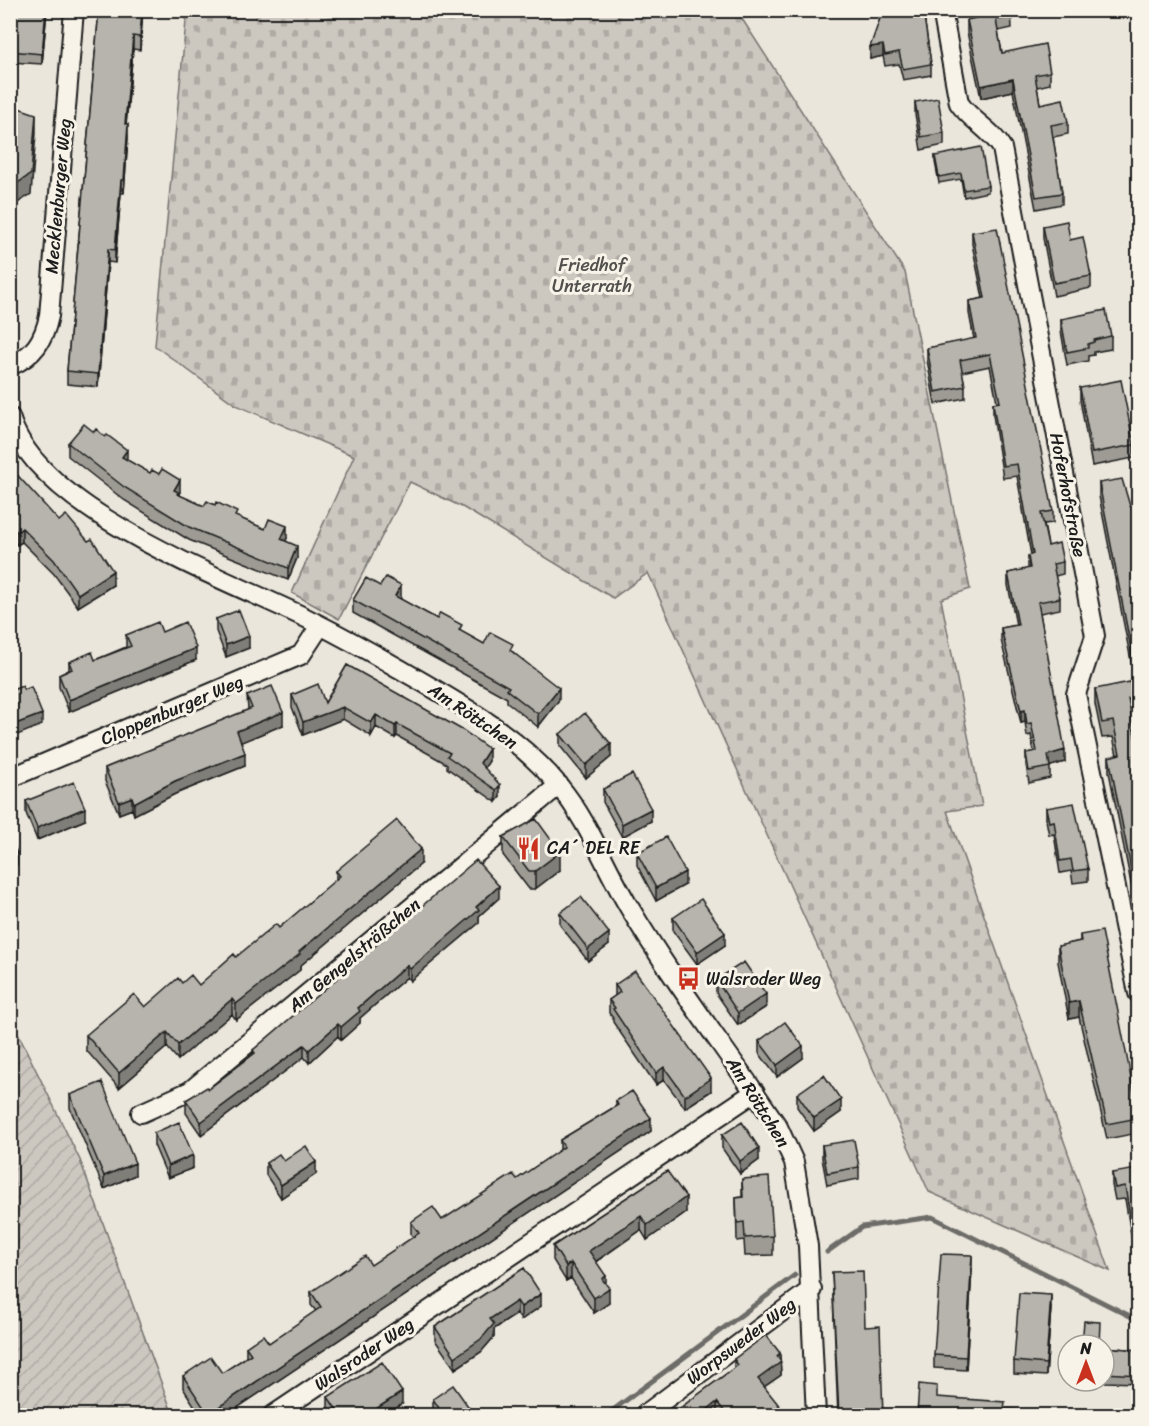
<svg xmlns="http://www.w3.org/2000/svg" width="1149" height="1426" viewBox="0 0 1149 1426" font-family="Sriracha,sans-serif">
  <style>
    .cemetery { fill: url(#cemetery-stones); stroke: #74726e; stroke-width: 1.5 }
    .garden { fill: url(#garden-furrows); stroke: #74726e; stroke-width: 1.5 }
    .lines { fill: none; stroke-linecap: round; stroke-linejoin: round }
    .stream { stroke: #6d6c68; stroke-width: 5 }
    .minor-casing { stroke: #1c1c1c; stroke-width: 22 }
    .minor { stroke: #f7f3e8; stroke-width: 18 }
    .wall { fill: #9d9b94; stroke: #1c1c1c; stroke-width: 1.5 }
    .shaded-wall { fill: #7f7e78; stroke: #1c1c1c; stroke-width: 1.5 }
    .building { fill: #b6b4ac; stroke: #1c1c1c; stroke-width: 1.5 }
    .labels { text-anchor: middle; stroke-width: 6; stroke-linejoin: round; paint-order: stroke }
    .street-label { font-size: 18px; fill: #1c1c1c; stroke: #f7f3e8 }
    .park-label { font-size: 18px; fill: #51504d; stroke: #f7f3e8 }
    .poi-label { font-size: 18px; fill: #1c1c1c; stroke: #f7f3e8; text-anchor: start }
  </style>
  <defs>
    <pattern id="cemetery-stones" width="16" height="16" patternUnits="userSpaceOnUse" patternTransform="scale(1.5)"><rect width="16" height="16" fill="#ccc8c0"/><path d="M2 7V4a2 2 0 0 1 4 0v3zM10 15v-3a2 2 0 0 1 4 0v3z" fill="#afaba4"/></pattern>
    <pattern id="garden-furrows" width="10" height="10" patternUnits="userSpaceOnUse" patternTransform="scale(1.5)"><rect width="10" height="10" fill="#ccc8c0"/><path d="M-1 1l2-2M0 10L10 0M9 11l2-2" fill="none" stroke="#afaba4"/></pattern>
  </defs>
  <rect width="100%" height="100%" fill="#eae6dc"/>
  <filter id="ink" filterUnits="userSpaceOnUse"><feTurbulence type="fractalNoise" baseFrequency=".0167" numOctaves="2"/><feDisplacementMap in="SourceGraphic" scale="12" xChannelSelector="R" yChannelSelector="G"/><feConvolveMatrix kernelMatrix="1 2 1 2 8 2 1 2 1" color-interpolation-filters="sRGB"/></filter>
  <g filter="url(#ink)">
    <path class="cemetery" d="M 187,11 L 737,11 L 905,272 L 970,589 L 941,599 L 982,806 L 947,811 L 1110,1271 L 929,1192 L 648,573 L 613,598 L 464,508 L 410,482 L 339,619 L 292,593 L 354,456 L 236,405 L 155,346 Z"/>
    <path class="garden" d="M 10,1017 L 80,1160 L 173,1415 L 11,1415 Z"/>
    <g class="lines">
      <path class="stream" d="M 827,1252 L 862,1227 L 932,1217 L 1138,1320
        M 605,1416 L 795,1275"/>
      <defs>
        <path id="minor" d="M 942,10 L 959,103 C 971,121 991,129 1002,148 L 1095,636 L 1076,694 L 1138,993
          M 10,366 C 34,356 44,340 49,316 L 74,10
          M 10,417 C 37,511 227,579 308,619 C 338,634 369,651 398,668 C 455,701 517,734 559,786 C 589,822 605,867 629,907 C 674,983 729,1053 778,1127 L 794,1162 L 808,1246 L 816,1416
          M 10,778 L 301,655 L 320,626
          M 141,1113 L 190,1091 L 559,785
          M 272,1416 L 755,1092
          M 643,1416 L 812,1289"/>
      </defs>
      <use href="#minor" class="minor-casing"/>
      <use href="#minor" class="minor"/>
    </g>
    <path class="wall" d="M 14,10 L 47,10 L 42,64 L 10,62 L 10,18 L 13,18 Z
      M 99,10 L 143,10 L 140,50 L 133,49 L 126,124 L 128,137 L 124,193 L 121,193 L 115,263 L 108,262 L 98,387 L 67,384 L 67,371 Z
      M 863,10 L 923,10 L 931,64 L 931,75 L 903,80 L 899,64 L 885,66 L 883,56 L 870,59 L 880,17 Z
      M 977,10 L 1011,10 L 1012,28 L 998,31 L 1002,53 L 1050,72 L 1050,84 L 1037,87 L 1040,104 L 1068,122 L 1068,134 L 1053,137 L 1062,193 L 1062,204 L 1036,209 L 1013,91 L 981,98 L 967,32 L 967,20 L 978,18 Z
      M 915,102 L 944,133 L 944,145 L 921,150 L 915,114 Z
      M 935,156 L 988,186 L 988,192 L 964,197 L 961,179 L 939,183 L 935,162 Z
      M 1043,226 L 1070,240 L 1091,276 L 1091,288 L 1054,296 L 1043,238 Z
      M 972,232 L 1053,511 L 1053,523 L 1044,524 L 1048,546 L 1063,562 L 1063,574 L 1055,576 L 1060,598 L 1060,609 L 1040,613 L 1065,762 L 1050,766 L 1050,778 L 1029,783 L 1026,765 L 1026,753 L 1034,752 L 1031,735 L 1027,736 L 1025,722 L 1021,723 L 1001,640 L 1001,628 L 1016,625 L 1008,585 L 1008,573 L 1028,569 L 1028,556 L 1031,555 L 1017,476 L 1003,478 L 993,415 L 993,403 L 997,402 L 990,366 L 962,372 L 965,386 L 965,398 L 935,404 L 927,360 L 927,348 L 974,339 L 969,313 L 969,301 L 983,298 L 972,244 Z
      M 1061,319 L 1111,336 L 1111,349 L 1094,352 L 1094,355 L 1088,356 L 1088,361 L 1067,365 L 1061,331 Z
      M 1080,388 L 1134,445 L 1134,458 L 1092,466 L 1080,400 Z
      M 68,443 L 127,460 L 180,492 L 179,495 L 204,506 L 237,517 L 287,538 L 285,541 L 297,558 L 288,580 L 189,540 L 124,500 L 68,456 Z
      M 10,467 L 113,585 L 78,607 L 54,574 L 22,542 L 17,545 L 10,538 Z
      M 1099,483 L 1130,506 L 1138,504 L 1138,691 L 1137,692 L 1099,496 Z
      M 401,598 L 400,599 L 484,644 L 513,652 L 559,700 L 538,727 L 507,702 L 507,698 L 353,613 L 353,600 Z
      M 216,619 L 249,648 L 226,657 L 216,631 Z
      M 162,632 L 196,660 L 69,712 L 59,687 L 59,675 L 69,670 L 69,662 L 95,660 L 126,647 L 126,635 Z
      M 347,665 L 489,761 L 484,768 L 500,797 L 496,802 L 447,768 L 447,764 L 397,736 L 395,738 L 376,727 L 371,736 L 343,719 L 303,735 L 292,707 L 292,695 L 325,703 Z
      M 1095,689 L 1133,698 L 1133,713 L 1131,714 L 1138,751 L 1138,919 L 1109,772 L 1109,757 L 1117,755 L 1113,737 L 1102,738 L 1095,704 Z
      M 247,696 L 283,725 L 241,742 L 245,766 L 175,794 L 134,815 L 132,809 L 119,814 L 105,781 L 105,768 L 248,710 Z
      M 560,734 L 611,757 L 586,778 L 560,746 Z
      M 603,789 L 651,821 L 622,837 L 603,802 Z
      M 26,801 L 85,820 L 37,840 L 26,813 Z
      M 1046,808 L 1088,869 L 1088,881 L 1073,883 L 1071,871 L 1060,873 L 1054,834 L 1049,835 L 1046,820 Z
      M 503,837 L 560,870 L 535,889 L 529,889 L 503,855 Z
      M 637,853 L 685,885 L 656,901 L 637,865 Z
      M 421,864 L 300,966 L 300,970 L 236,1020 L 232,1014 L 178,1060 L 167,1047 L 119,1088 L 86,1050 L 86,1035 L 145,1007 L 182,983 L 199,985 L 236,957 L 279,928 L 336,880 L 336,871 Z
      M 499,898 L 479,916 L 479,923 L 410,981 L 407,977 L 360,1018 L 360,1023 L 341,1040 L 338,1036 L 309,1063 L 304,1057 L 201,1135 L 186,1113 L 186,1100 L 208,1089 L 253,1054 L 253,1050 Z
      M 560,913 L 609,945 L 588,961 L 560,925 Z
      M 673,918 L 725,945 L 697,964 L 673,931 Z
      M 1080,935 L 1138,1113 L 1138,1133 L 1107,1139 L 1079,1017 L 1069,1019 L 1058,962 L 1058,946 L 1080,941 Z
      M 716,980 L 766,1007 L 738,1025 L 716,993 Z
      M 615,985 L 711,1091 L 685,1108 L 664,1080 L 656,1085 L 613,1022 L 613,1018 L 609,1013 L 609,1000 L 615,996 Z
      M 759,1041 L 803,1058 L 777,1077 L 759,1053 Z
      M 797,1094 L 841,1112 L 814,1131 L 797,1107 Z
      M 70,1095 L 135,1175 L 104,1189 L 70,1108 Z
      M 616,1101 L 651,1131 L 225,1416 L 201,1416 L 183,1388 L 183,1376 L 222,1373 L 246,1357 L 246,1347 L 269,1343 L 316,1311 L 311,1305 L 311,1292 L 371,1265 L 413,1237 L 411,1234 L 411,1222 L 442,1220 L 517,1179 L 560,1150 L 560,1140 L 616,1106 Z
      M 154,1133 L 193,1168 L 168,1178 L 154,1145 Z
      M 722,1135 L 759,1160 L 740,1174 L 722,1148 Z
      M 822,1145 L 859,1167 L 859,1179 L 827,1185 L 822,1158 Z
      M 284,1161 L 316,1174 L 281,1198 L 266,1175 L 266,1163 Z
      M 667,1171 L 686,1212 L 647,1240 L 641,1230 L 596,1262 L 606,1285 L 609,1303 L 594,1313 L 571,1278 L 566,1281 L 553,1260 L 553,1246 Z
      M 1112,1173 L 1138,1175 L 1138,1275 L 1125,1199 L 1115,1200 L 1112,1185 Z
      M 742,1179 L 773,1236 L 773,1255 L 745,1256 L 744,1240 L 737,1241 L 736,1198 L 742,1197 Z
      M 524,1268 L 541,1306 L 521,1320 L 517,1314 L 494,1329 L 494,1337 L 481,1352 L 455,1369 L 435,1340 L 435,1327 Z
      M 972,1268 L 966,1370 L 934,1368 L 934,1355 Z
      M 832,1272 L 865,1327 L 883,1416 L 838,1416 Z
      M 1051,1308 L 1046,1376 L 1014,1374 L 1014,1361 Z
      M 1104,1347 L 1138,1350 L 1138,1383 L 1105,1382 Z
      M 734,1359 L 780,1361 L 781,1375 L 764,1387 L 785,1416 L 718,1416 L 717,1414 L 715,1416 L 664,1416 L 676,1411 L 734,1368 Z
      M 328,1397 L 402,1404 L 385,1416 L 333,1416 L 328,1409 Z
      M 433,1399 L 475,1416 L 436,1416 L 433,1411 Z"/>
    <path class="shaded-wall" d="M 46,10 L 47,10 L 42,64 L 42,54 Z
      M 142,10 L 143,10 L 140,50 L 140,37 Z
      M 133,36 L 133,49 L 125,137 L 125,124 Z
      M 883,45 L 883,56 L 870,59 L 870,47 Z
      M 1013,79 L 1013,91 L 981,98 L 981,86 Z
      M 36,114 L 36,134 L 31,194 L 10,208 L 10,188 Z
      M 128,124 L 128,137 L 124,193 L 124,180 Z
      M 121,180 L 121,193 L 115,263 L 115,250 Z
      M 108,249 L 108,262 L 98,387 L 98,374 Z
      M 14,272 L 14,293 L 10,294 L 10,274 Z
      M 127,450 L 127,463 L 122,457 Z
      M 180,480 L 180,492 L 178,495 L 174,490 Z
      M 287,526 L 287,538 L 281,552 L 281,539 Z
      M 22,528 L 22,542 L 17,545 L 17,532 Z
      M 297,546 L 297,558 L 288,580 L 288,568 Z
      M 113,571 L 113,585 L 78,607 L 78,594 Z
      M 401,585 L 401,598 L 395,608 L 395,596 Z
      M 249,636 L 249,648 L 226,657 L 226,645 Z
      M 196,648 L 196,660 L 69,712 L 69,700 Z
      M 1137,679 L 1138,679 L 1138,691 L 1137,692 Z
      M 559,688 L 559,700 L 538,727 L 538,714 Z
      M 343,707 L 343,719 L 303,735 L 303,722 Z
      M 1025,710 L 1025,722 L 1021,723 L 1021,711 Z
      M 283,712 L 283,725 L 237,744 L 237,731 Z
      M 42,714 L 42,725 L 10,738 L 10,726 Z
      M 376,715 L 376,727 L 371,736 L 371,723 Z
      M 397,724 L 397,736 L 395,738 L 395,726 Z
      M 611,744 L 611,757 L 586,778 L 586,765 Z
      M 489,749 L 489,761 L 480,775 L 480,763 Z
      M 1065,750 L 1065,762 L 1048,767 L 1048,755 Z
      M 245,753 L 245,766 L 175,794 L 134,815 L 134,803 L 175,781 Z
      M 500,785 L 500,797 L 496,802 L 496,790 Z
      M 132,797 L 132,809 L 119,814 L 119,802 Z
      M 85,808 L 85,820 L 37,840 L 37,828 Z
      M 651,809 L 651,821 L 622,837 L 622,824 Z
      M 421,849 L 421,864 L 300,966 L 300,970 L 236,1020 L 236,1004 Z
      M 560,852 L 560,870 L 535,889 L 535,871 Z
      M 17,853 L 17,865 L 10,868 L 10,855 Z
      M 685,872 L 685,885 L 656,901 L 656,888 Z
      M 499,886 L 499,898 L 479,916 L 479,923 L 410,981 L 410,969 Z
      M 609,933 L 609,945 L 588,961 L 588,949 Z
      M 725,933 L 725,945 L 697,964 L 697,952 Z
      M 407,965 L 407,977 L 360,1018 L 360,1023 L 341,1040 L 341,1027 L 358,1008 Z
      M 766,994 L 766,1007 L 738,1025 L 738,1013 Z
      M 232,999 L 232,1014 L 178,1060 L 178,1045 Z
      M 1079,1001 L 1079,1017 L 1069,1019 L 1069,1003 Z
      M 338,1024 L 338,1036 L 309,1063 L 309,1050 Z
      M 167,1032 L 167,1047 L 119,1088 L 119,1073 Z
      M 304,1045 L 304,1057 L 201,1135 L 201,1122 Z
      M 803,1046 L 803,1058 L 777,1077 L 777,1065 Z
      M 664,1067 L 664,1080 L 656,1085 L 656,1073 Z
      M 711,1078 L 711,1091 L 685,1108 L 685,1096 Z
      M 841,1100 L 841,1112 L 814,1131 L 814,1118 Z
      M 651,1118 L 651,1131 L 225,1416 L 208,1416 L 208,1414 Z
      M 759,1148 L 759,1160 L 740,1174 L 740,1161 Z
      M 193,1155 L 193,1168 L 168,1178 L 168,1166 Z
      M 316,1162 L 316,1174 L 281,1198 L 281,1185 Z
      M 135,1163 L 135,1175 L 104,1189 L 104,1176 Z
      M 686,1197 L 686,1212 L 647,1240 L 647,1225 Z
      M 641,1216 L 641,1230 L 589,1266 L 589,1251 Z
      M 972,1255 L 972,1268 L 966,1370 L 966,1357 Z
      M 571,1263 L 571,1278 L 566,1281 L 566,1266 Z
      M 606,1276 L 606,1290 L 609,1288 L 609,1303 L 594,1313 L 594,1298 L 602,1279 Z
      M 541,1294 L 541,1306 L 521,1320 L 521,1307 Z
      M 1051,1295 L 1051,1308 L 1046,1376 L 1046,1364 Z
      M 517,1301 L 517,1314 L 494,1329 L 494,1337 L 481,1352 L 455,1369 L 455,1357 L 490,1319 Z
      M 780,1353 L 781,1375 L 758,1391 L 758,1379 L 777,1356 Z
      M 402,1392 L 402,1404 L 385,1416 L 368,1416 L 368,1414 Z
      M 717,1402 L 717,1414 L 715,1416 L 699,1416 Z"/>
    <path class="building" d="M 14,10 L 46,10 L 42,54 L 10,51 L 10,18 L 13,18 Z
      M 99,10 L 142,10 L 140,37 L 133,36 L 125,124 L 128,124 L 124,180 L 121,180 L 115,250 L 108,249 L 98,374 L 67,371 Z
      M 883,10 L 923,10 L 931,64 L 903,69 L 899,52 L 885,55 L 883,45 L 870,47 Z
      M 979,10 L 1011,10 L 1012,17 L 996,20 L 1002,53 L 1045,44 L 1050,72 L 1035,75 L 1040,104 L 1063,99 L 1068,122 L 1051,125 L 1062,193 L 1036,197 L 1013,79 L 981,86 L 967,20 L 980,17 Z
      M 938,98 L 944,133 L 921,137 L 915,102 Z
      M 10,105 L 36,114 L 31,174 L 10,188 Z
      M 981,147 L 988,186 L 964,190 L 961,173 L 939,177 L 935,156 Z
      M 1067,221 L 1070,240 L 1083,237 L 1091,276 L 1054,283 L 1043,226 Z
      M 997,228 L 1053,511 L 1041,513 L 1048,546 L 1059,543 L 1063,562 L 1053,564 L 1060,598 L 1038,602 L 1065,750 L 1048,755 L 1050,767 L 1029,771 L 1026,753 L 1037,751 L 1031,723 L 1027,724 L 1025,710 L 1021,711 L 1001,628 L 1018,625 L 1008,573 L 1030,568 L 1028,556 L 1033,554 L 1017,464 L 1003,466 L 993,403 L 1000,402 L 990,354 L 960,360 L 965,386 L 935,392 L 927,348 L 976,338 L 969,301 L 985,298 L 972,232 Z
      M 10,261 L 14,272 L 10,274 Z
      M 1106,310 L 1111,336 L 1094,340 L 1094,342 L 1088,344 L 1088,348 L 1067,352 L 1061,319 Z
      M 1121,380 L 1134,445 L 1092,453 L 1080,388 Z
      M 84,424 L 94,432 L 96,429 L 105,437 L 107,435 L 127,450 L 122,457 L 150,473 L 152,470 L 159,474 L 162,469 L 180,480 L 174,490 L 178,492 L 177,494 L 204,506 L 207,501 L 215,505 L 216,502 L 237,512 L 235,516 L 265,529 L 269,519 L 287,526 L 281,539 L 297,546 L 288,568 L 189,527 L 124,487 L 68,443 Z
      M 10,467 L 59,521 L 66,515 L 88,541 L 92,539 L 113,571 L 78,594 L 54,560 L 22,528 L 17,532 L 10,524 Z
      M 1122,479 L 1130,506 L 1138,504 L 1138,679 L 1137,679 L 1099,483 Z
      M 386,577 L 401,585 L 395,596 L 437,619 L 440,613 L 462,625 L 459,630 L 484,644 L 490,632 L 513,644 L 510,650 L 559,688 L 538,714 L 507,690 L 509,687 L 353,600 L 366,578 L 380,586 Z
      M 239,610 L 249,636 L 226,645 L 216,619 Z
      M 158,622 L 162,632 L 185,622 L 196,648 L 69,700 L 59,675 L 72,669 L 69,662 L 92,652 L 95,660 L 131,646 L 126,635 Z
      M 347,665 L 464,731 L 489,749 L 480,763 L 500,785 L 496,790 L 447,756 L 450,753 L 397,724 L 395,726 L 376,715 L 371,723 L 343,707 L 303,722 L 292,695 L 318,684 L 325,703 Z
      M 1130,682 L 1133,698 L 1128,699 L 1138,751 L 1138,904 L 1109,757 L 1120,754 L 1113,721 L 1102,723 L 1095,689 Z
      M 12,684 L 15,689 L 22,686 L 24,690 L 31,687 L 42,714 L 10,726 L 10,685 Z
      M 272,686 L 283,712 L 237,731 L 245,753 L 175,781 L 134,803 L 132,797 L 119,802 L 105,768 L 252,708 L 247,696 Z
      M 585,713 L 611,744 L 586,765 L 560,734 Z
      M 632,774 L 651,809 L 622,824 L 603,789 Z
      M 74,782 L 85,808 L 37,828 L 26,801 Z
      M 1074,803 L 1088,869 L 1073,871 L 1071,859 L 1060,861 L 1054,821 L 1049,822 L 1046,808 Z
      M 536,819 L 560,852 L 535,871 L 529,871 L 503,837 Z
      M 397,820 L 421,849 L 299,952 L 300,954 L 236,1004 L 232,999 L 178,1045 L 167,1032 L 119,1073 L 86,1035 L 134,994 L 145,1007 L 178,978 L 182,983 L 191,975 L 199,985 L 234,954 L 236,957 L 276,924 L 279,928 L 340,876 L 336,871 Z
      M 10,837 L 17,853 L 10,855 Z
      M 666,837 L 685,872 L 656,888 L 637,853 Z
      M 476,860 L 499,886 L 476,907 L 479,910 L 410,969 L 407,965 L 358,1008 L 360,1011 L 341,1027 L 338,1024 L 309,1050 L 304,1045 L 201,1122 L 186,1100 L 207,1087 L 208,1089 L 255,1053 L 253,1050 Z
      M 581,897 L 609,933 L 588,949 L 560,913 Z
      M 701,899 L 725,933 L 697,952 L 673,918 Z
      M 1102,931 L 1138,1113 L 1138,1118 L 1107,1124 L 1079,1001 L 1069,1003 L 1058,946 L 1081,941 L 1080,935 Z
      M 744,962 L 766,994 L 738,1013 L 716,980 Z
      M 635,971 L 711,1078 L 685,1096 L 664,1067 L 656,1073 L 613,1009 L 615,1008 L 609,1000 L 620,992 L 615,985 Z
      M 785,1022 L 803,1046 L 777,1065 L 759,1041 Z
      M 824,1075 L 841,1100 L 814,1118 L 797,1094 Z
      M 102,1082 L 135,1163 L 104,1176 L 70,1095 Z
      M 632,1091 L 651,1118 L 208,1414 L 183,1376 L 211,1357 L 222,1373 L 251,1354 L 246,1347 L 263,1335 L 269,1343 L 321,1307 L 311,1292 L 365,1256 L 371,1265 L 419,1233 L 411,1222 L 433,1207 L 442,1220 L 513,1174 L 517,1179 L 564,1147 L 560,1140 L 618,1105 L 616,1101 Z
      M 179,1122 L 193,1155 L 168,1166 L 154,1133 Z
      M 742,1122 L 759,1148 L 740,1161 L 722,1135 Z
      M 854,1140 L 859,1167 L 827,1173 L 822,1145 Z
      M 306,1146 L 316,1162 L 281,1185 L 266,1163 L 279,1154 L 284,1161 Z
      M 1137,1169 L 1138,1175 L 1138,1262 L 1125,1186 L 1115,1188 L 1112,1173 Z
      M 667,1171 L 686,1197 L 647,1225 L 641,1216 L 589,1251 L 606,1276 L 602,1279 L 609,1288 L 594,1298 L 571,1263 L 566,1266 L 553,1246 Z
      M 769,1177 L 773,1236 L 745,1238 L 744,1222 L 737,1223 L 736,1198 L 743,1197 L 742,1179 Z
      M 941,1254 L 972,1255 L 966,1357 L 934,1355 Z
      M 524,1268 L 541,1294 L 521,1307 L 517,1301 L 490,1319 L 494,1324 L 481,1339 L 455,1357 L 435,1327 Z
      M 863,1271 L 865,1327 L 880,1326 L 883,1416 L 839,1416 L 832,1272 Z
      M 1019,1293 L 1051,1295 L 1046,1364 L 1014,1361 Z
      M 1084,1321 L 1100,1322 L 1099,1345 L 1082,1345 Z
      M 766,1335 L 780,1353 L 777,1356 L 781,1362 L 758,1379 L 785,1413 L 782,1416 L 728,1416 L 717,1402 L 699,1416 L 664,1416 L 674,1408 L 676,1411 L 738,1365 L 734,1359 Z
      M 1104,1347 L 1138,1350 L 1138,1375 L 1105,1373 Z
      M 382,1362 L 402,1392 L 368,1414 L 369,1416 L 341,1416 L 328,1397 Z
      M 919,1384 L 937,1386 L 937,1397 L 1005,1402 L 1004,1409 L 1091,1413 L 1091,1416 L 917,1416 Z
      M 453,1385 L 475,1416 L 444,1416 L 433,1399 Z"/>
  </g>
  <defs>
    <symbol id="restaurant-bare" viewBox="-9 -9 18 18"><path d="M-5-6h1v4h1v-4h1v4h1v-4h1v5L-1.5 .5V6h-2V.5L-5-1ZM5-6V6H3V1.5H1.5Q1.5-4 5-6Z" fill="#c8321e" stroke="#f7f3e8" stroke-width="2.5" paint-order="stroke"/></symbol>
    <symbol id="bus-bare" viewBox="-9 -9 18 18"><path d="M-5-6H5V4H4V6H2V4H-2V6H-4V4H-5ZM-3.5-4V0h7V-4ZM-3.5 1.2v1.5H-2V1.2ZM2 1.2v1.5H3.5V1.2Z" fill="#c8321e" stroke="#f7f3e8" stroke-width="2.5" paint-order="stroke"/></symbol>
  </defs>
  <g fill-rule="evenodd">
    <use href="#restaurant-bare" x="512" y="832" width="33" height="33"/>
    <use href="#bus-bare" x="672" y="962" width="33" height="33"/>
  </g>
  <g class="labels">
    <g class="street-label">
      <text transform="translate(58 196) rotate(-85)" y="6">Mecklenburger Weg</text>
      <text transform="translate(1068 495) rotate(79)" y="6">Hoferhofstraße</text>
      <text transform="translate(172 710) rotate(-23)" y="6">Cloppenburger Weg</text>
      <text transform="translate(473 716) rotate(34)" y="6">Am Röttchen</text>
      <text transform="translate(354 955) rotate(-40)" y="6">Am Gengelsträßchen</text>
      <text transform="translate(758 1102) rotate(58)" y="6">Am Röttchen</text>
      <text transform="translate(741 1341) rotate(-37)" y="6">Worpsweder Weg</text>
      <text transform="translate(364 1354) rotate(-34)" y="6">Walsroder Weg</text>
    </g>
    <g class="park-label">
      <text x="592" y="271">Friedhof<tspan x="592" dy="21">Unterrath</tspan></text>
    </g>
    <g class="poi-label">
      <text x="547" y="854">CA´ DEL RE</text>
      <text x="706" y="985">Walsroder Weg</text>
    </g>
  </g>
  <rect width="1149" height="1426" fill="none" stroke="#f7f3e8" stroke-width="36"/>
  <rect x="18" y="18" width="1113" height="1390" fill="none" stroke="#1c1c1c" stroke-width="2" filter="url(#ink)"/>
  <g transform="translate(1086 1363)"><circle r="28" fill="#f7f3e8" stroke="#9f9d96" stroke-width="1.5"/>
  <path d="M0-4.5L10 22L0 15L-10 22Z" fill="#c8321e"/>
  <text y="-9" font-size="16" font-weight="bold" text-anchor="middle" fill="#1c1c1c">N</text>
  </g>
</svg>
